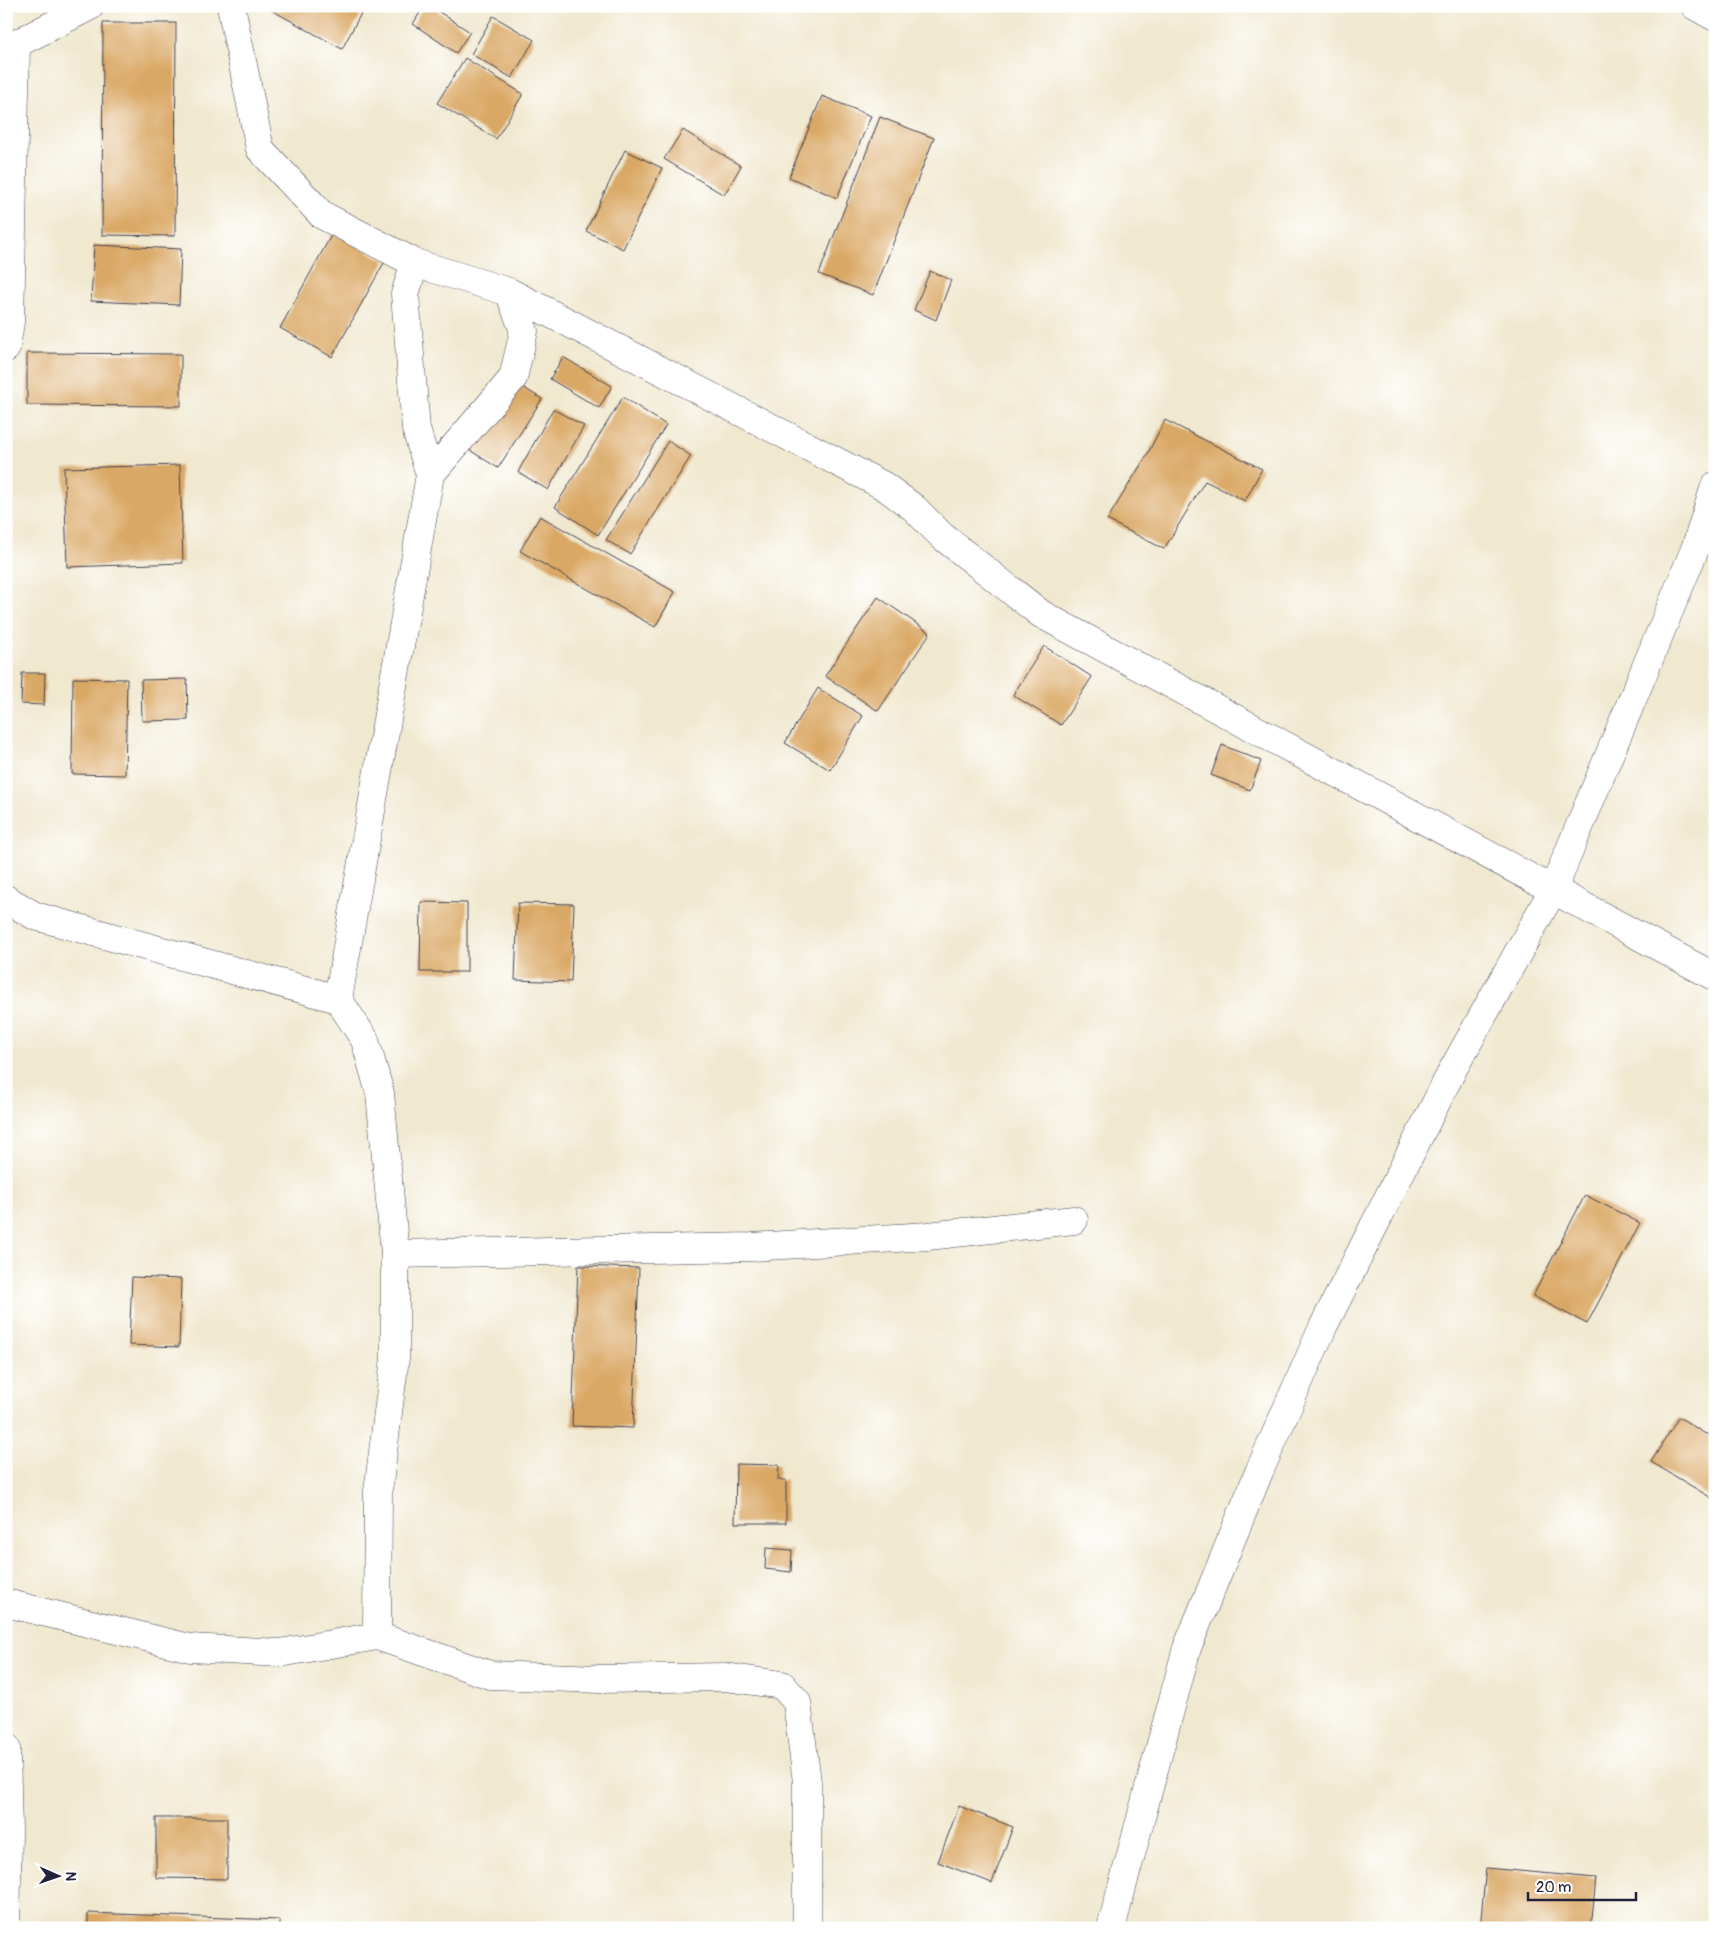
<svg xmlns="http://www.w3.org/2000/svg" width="1721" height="1934" viewBox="0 0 1721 1934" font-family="Pangolin,sans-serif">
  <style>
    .building { fill: #daa865 }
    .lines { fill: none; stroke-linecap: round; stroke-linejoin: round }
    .minor-casing { stroke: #414051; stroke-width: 29 }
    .tertiary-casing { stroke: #414051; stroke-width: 29 }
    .minor { stroke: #fff; stroke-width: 28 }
    .tertiary { stroke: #fff; stroke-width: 28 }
  </style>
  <rect width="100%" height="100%" fill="#fff"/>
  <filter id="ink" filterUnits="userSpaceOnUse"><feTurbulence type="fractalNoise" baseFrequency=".02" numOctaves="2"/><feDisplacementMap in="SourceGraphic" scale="10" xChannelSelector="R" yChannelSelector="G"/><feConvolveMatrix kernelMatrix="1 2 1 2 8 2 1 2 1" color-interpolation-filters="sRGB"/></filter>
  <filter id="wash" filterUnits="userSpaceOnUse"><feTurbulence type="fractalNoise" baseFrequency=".0096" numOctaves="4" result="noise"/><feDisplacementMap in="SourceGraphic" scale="20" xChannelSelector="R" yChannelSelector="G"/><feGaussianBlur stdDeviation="1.12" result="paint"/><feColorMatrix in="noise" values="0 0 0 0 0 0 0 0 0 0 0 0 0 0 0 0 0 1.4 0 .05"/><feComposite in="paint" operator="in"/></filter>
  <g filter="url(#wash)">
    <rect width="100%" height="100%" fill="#f0e8cf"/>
    <g id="blocks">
      <path class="building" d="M 264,6 L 365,6 L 342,49 Z
        M 424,6 L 430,6 L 470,32 L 456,53 L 413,24 Z
        M 493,16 L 534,40 L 512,78 L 471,54 Z
        M 103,23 L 176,23 L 175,236 L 102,235 Z
        M 465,58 L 523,94 L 496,139 L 437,103 Z
        M 822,96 L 871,116 L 837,198 L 789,177 Z
        M 880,117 L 934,138 L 873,295 L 819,274 Z
        M 683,130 L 741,166 L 724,195 L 664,159 Z
        M 625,150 L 662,168 L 623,249 L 586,231 Z
        M 333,232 L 385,261 L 332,357 L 280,328 Z
        M 94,245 L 181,249 L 179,305 L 91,301 Z
        M 930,271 L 951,280 L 936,320 L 914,310 Z
        M 27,353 L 181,354 L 181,406 L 27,405 Z
        M 563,357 L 612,386 L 599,408 L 550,379 Z
        M 511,380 L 542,399 L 498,468 L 468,449 Z
        M 623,397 L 666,425 L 598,535 L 555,507 Z
        M 553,409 L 584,426 L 548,490 L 518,472 Z
        M 1165,420 L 1262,469 L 1245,501 L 1205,481 L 1164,549 L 1107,520 L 1147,455 Z
        M 668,441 L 691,456 L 630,554 L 606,540 Z
        M 180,465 L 183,563 L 67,567 L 64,468 Z
        M 540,516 L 675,592 L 655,627 L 520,551 Z
        M 878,597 L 930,633 L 878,711 L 825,676 Z
        M 1044,646 L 1092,677 L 1061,725 L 1013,695 Z
        M 22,673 L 45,673 L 44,705 L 21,704 Z
        M 73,678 L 127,679 L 125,775 L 72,774 Z
        M 187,679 L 188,720 L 142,721 L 141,680 Z
        M 818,688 L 863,716 L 830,770 L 785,743 Z
        M 1222,745 L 1261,761 L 1250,790 L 1211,775 Z
        M 421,902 L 467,903 L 467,972 L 420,972 Z
        M 518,903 L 574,904 L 571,982 L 515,980 Z
        M 1585,1195 L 1640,1223 L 1587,1324 L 1533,1296 Z
        M 578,1266 L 639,1268 L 633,1428 L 572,1426 Z
        M 132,1277 L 181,1279 L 179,1347 L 129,1345 Z
        M 1679,1417 L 1715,1440 L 1715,1500 L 1651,1462 Z
        M 736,1464 L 779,1465 L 778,1480 L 786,1480 L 786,1523 L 735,1523 Z
        M 766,1548 L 792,1550 L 791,1572 L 765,1569 Z
        M 959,1806 L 1013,1827 L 992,1883 L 938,1862 Z
        M 156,1818 L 227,1818 L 227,1879 L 156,1878 Z
        M 1486,1868 L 1596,1878 L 1591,1928 L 1480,1928 Z
        M 88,1913 L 280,1920 L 280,1928 L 88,1928 Z"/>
    </g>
  </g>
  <g filter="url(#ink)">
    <use href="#blocks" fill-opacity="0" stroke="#414051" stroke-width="1"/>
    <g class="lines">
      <defs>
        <path id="minor" d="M 231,6 L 260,149 L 322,215 L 415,263 L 509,292 L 524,331 L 513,378 L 430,475
          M 1695,6 L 1715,17
          M 16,44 L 90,6
          M 509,292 L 884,486 L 914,508 L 942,536 L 1041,614 L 1715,977
          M 6,348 L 10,322 L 16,44
          M 6,899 L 35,916 L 338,999
          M 395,1254 L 752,1247 L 928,1236 L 1074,1220
          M 6,1603 L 190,1648 L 280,1653 L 377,1636 L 490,1675 L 601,1679 L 725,1677 L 782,1685 L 797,1702 L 807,1782 L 807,1928
          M 377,1636 L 378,1491 L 395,1358 L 395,1254 L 380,1093 L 365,1040 L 338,999 L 430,475 L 416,429 L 405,294 L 415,263
          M 6,1747 L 8,1831 L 6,1928"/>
        <path id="tertiary" d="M 1111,1928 L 1187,1648 L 1259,1472 L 1323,1327 L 1452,1071 L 1553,890 L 1695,549 L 1715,486"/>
      </defs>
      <use href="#minor" class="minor-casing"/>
      <use href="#tertiary" class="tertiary-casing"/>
      <use href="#minor" class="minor"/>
      <use href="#tertiary" class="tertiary"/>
    </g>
  </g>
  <rect width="1721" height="1934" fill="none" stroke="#fff" stroke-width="25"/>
  <g transform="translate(58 1876) rotate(92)" stroke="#ffffff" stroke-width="4" paint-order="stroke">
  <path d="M0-4L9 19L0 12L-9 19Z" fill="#22223b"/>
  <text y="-8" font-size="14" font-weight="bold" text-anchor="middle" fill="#22223b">N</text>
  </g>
  <path d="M1528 1892v8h108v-8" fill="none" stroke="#22223b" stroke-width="2.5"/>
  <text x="1536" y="1892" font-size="15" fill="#22223b" stroke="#ffffff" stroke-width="4" paint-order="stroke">20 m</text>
</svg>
